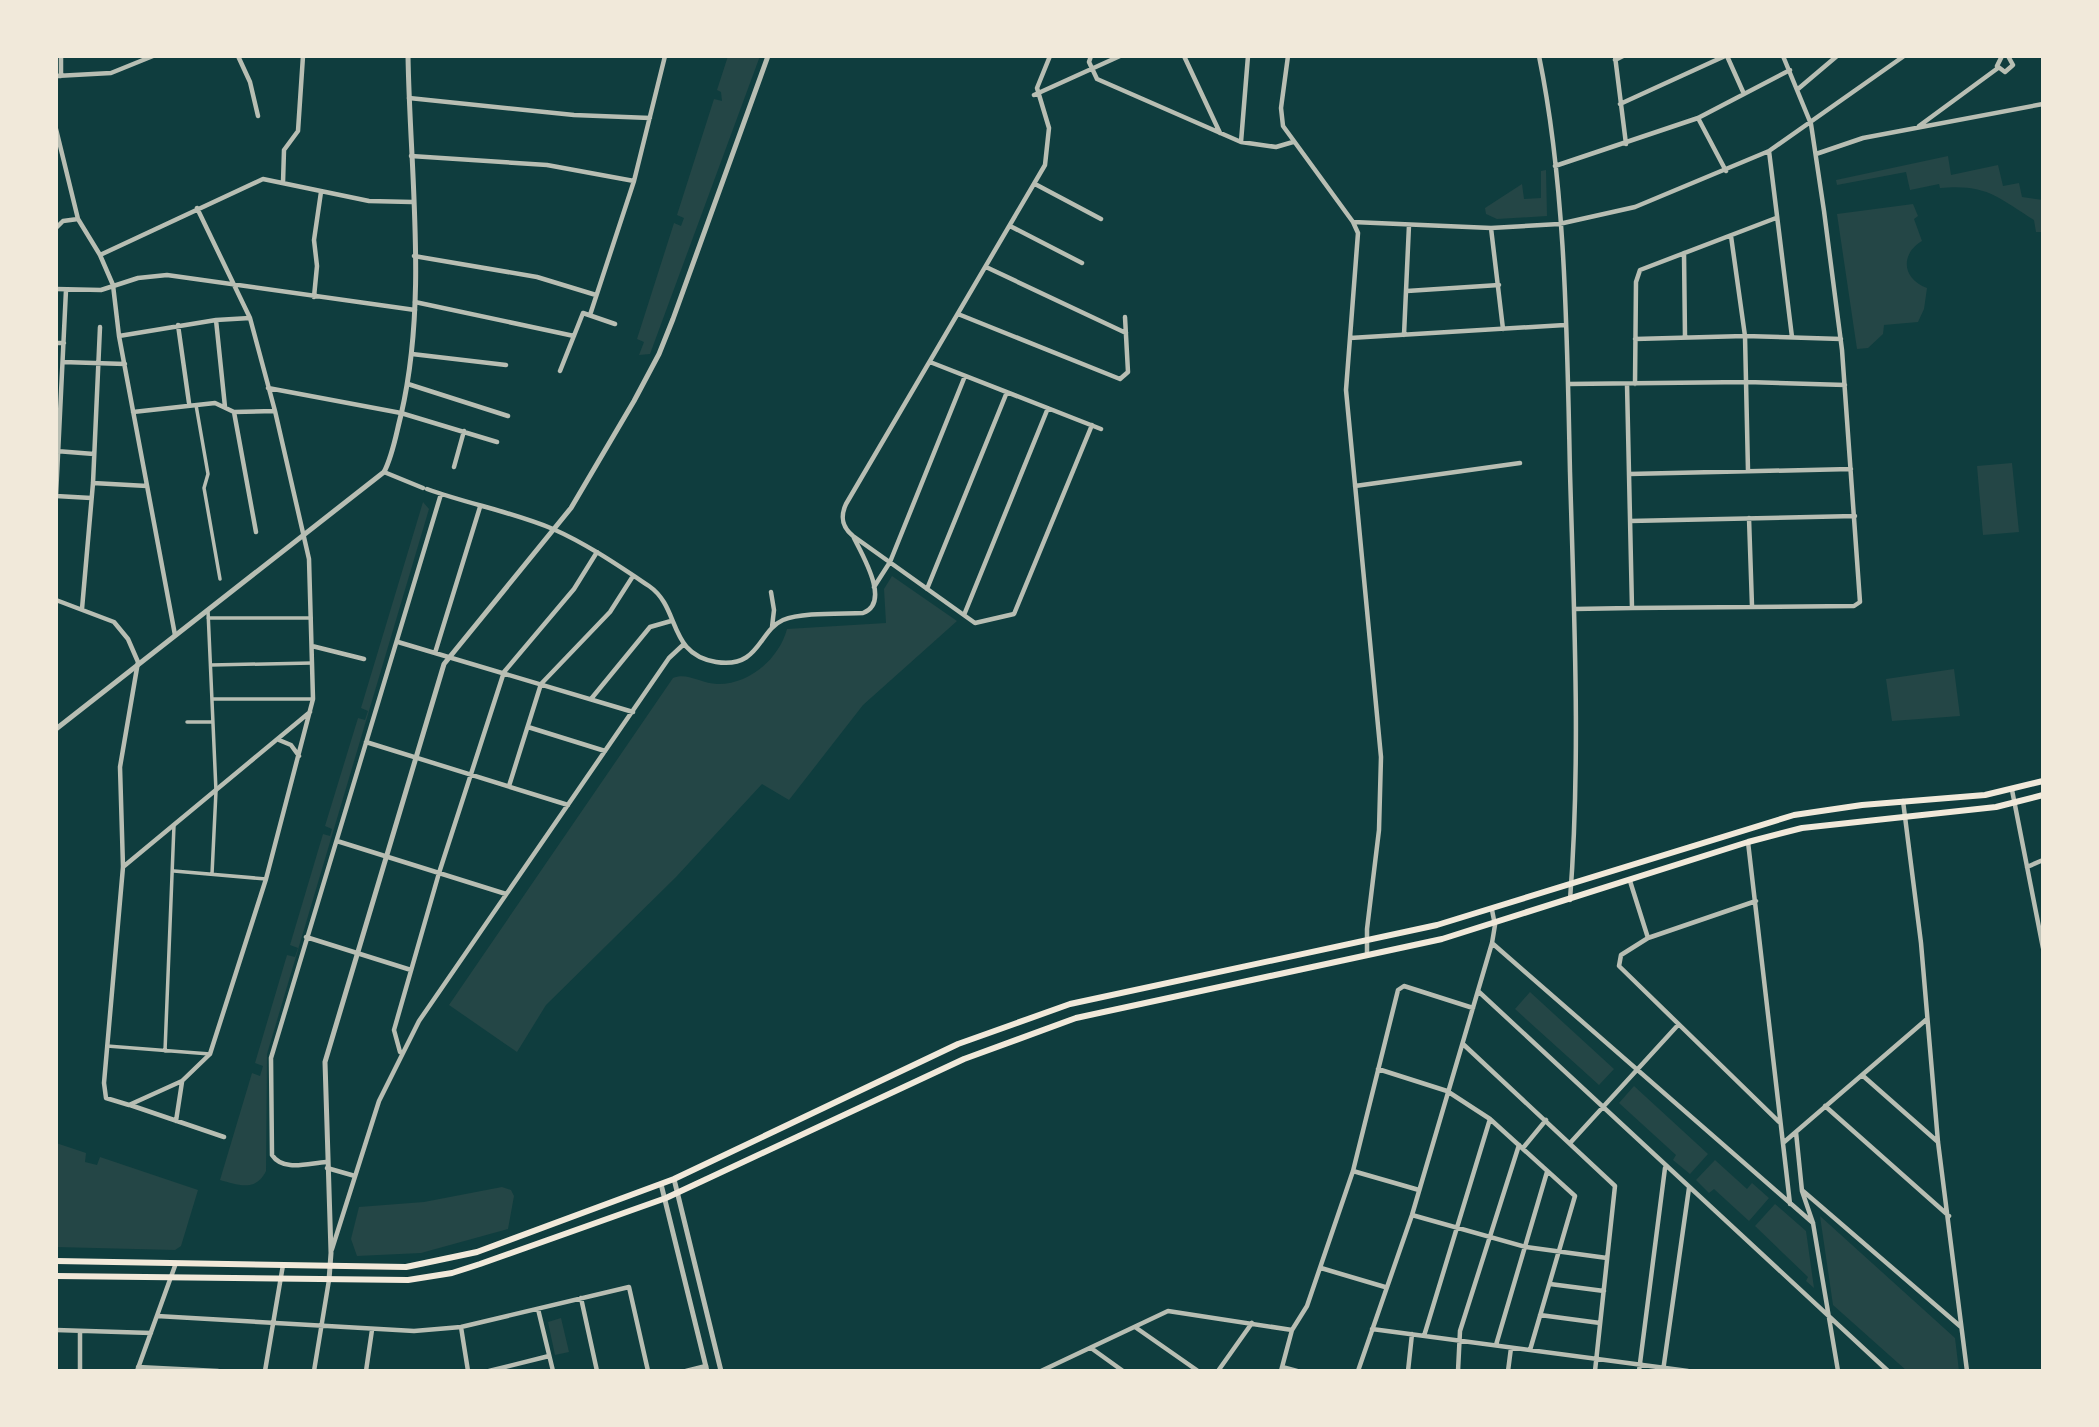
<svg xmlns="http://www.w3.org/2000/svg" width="2099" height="1427" viewBox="0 0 2099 1427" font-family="'Roboto Condensed',sans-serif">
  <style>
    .green { fill: #244646 }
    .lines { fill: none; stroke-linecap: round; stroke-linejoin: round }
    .pedestrian { stroke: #b8beb3; stroke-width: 3.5 }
    .minor { stroke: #b8beb3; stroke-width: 4.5 }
    .tertiary { stroke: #b8beb3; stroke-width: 5 }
    .secondary { stroke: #f1e9da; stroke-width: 6 }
  </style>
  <rect width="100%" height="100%" fill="#0f3d3e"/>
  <path class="green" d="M 728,56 L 760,56 L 650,354 L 639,355 L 644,342 L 637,339 L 674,223 L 681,226 L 684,218 L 677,215 L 714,99 L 722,101 L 721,92 L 717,90 Z
    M 1948,156 L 1951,175 L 1998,165 L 2003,186 L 2019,183 L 2022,197 L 2043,200 L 2043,232 L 2036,232 L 2034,220 C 1996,196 1986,184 1940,188 L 1939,184 L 1910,190 L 1906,172 L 1837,185 L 1836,180 Z
    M 1546,170 L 1547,216 L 1497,219 L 1486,214 L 1485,208 L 1522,184 L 1524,199 L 1541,198 L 1541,171 Z
    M 1913,204 L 1918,216 L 1914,219 L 1922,241 C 1900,254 1902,279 1927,288 L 1924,309 L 1918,322 L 1884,325 L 1883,334 L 1868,348 L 1857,349 L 1837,214 Z
    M 2012,463 L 2019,532 L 1983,535 L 1977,466 Z
    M 423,502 L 429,509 L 267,1054 L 266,1171 C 256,1192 238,1185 220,1180 L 252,1073 L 260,1076 L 263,1066 L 255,1063 L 287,955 L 295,957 L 298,948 L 290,945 L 323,834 L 330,836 L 332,829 L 325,826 L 358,718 L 365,720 L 368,711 L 361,708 Z
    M 892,576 L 957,621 L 863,705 L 789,800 L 762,784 L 676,877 L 546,1005 L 517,1052 L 449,1005 L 673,678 C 687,672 702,684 717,684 C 749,685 779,659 787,629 L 886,623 L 884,589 Z
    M 1954,669 L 1960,716 L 1892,721 L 1886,679 Z
    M 1530,992 L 1614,1069 L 1599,1085 L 1515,1009 Z
    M 1634,1086 L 1708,1154 L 1690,1174 L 1673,1160 L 1676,1155 L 1619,1103 Z
    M 56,1143 L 86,1153 L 85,1162 L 97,1165 L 100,1157 L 198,1190 L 181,1246 L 175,1250 L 56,1247 Z
    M 1715,1160 L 1747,1189 L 1752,1183 L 1769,1198 L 1749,1221 L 1714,1189 L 1709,1193 L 1696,1180 Z
    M 502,1187 L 511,1190 L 514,1196 L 508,1229 L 421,1253 L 357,1256 L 351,1239 L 359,1207 L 424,1202 Z
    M 1775,1204 L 1806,1231 L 1814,1288 L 1806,1281 L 1808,1277 L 1755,1226 Z
    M 1820,1216 L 1955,1338 L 1959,1371 L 1907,1371 L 1833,1305 Z
    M 561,1318 L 569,1352 L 555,1355 L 548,1322 Z"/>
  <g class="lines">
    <path class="pedestrian" d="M 196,405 L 208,474 L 204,488 L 220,579
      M 208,611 L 216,791 L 212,874
      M 208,618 L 311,618
      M 211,665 L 312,663
      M 212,699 L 313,699
      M 187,722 L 212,722
      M 174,871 L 266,879
      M 107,1046 L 210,1054
      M 165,1051 L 174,825"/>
    <path class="minor" d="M 238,56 L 250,82 L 258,116
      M 1050,56 L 1037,88 L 1049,128 L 1045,165 L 846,504 C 840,517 842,527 853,536 L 975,623 L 1014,614 L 1092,425
      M 1091,56 L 1089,62 L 1097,79 L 1241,142 L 1276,147 L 1293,142
      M 1184,56 L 1220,133
      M 1288,56 L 1281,108 L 1283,126 L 1353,222 L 1358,233 L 1346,390 L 1381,757 L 1379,830 L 1367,929 L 1367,955
      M 1539,56 C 1566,187 1567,338 1570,472 C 1574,614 1581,758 1570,900
      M 1615,56 L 1626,144
      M 1727,56 L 1744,94
      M 2002,56 L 1997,66 L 2005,72 L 2013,65 L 2008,56
      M 1615,60 L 1623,56
      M 56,76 L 111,73 L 153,56
      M 61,76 L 61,56
      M 1798,89 L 1837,56
      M 1034,95 L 1120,56
      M 409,98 L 574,115 L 650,118
      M 1620,104 L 1725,56
      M 1698,118 L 1726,171
      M 1919,126 L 1998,68
      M 56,129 L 78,219 L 100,255 L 113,285 L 119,336 L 175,635
      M 1241,142 L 1248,56
      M 1769,151 L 1792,337
      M 1816,154 L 1863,138 L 2043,104
      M 411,156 L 547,165 L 634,181
      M 1555,166 L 1698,118 L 1790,70
      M 283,183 L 284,150 L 298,131 L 303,56
      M 1035,184 L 1101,219
      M 1353,222 L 1491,228 L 1559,224 L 1635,207 L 1769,151 L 1904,56
      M 1010,226 L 1082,263
      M 56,228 L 63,221 L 78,219
      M 1491,228 L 1503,329
      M 1731,236 L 1745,336 L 1748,471
      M 1684,253 L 1685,337
      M 100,255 L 263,179 L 369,201 L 412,202
      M 414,256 L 537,277 L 596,295
      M 986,267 L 1126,333
      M 56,289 L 101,290 L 138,278 L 167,275 L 415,310
      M 1407,291 L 1499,285
      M 314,297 L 317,266 L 314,240 L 321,192
      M 415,302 L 574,336
      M 958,314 L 1120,379 L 1128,372 L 1125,317
      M 590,315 L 634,181 L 665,56
      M 216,320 L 225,407
      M 178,325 L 189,403
      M 1404,335 L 1409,225
      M 119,336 L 216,320 L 250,318
      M 1350,338 L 1565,325
      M 1635,339 L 1745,336 L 1841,339
      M 56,343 L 64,343
      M 412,354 L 506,365
      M 63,362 L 125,364
      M 930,362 L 1101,429
      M 560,371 L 583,313 L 615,324
      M 408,384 L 508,416
      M 1568,384 L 1747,382 L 1845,385
      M 1627,384 L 1632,608 L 1854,606 L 1860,602 L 1842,350 L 1824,211 L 1811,124 L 1783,56
      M 1635,384 L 1636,282 L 1640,270 L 1776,218
      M 268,388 L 401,413 L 497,442
      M 133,412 L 215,403 L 234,412 L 275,411
      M 234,412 L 256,532
      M 56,451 L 94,454
      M 454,467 L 464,431
      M 384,472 L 423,488
      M 1629,474 L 1851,469
      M 93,483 L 147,486
      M 1355,486 L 1520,463
      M 427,489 C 468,504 513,512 553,529 C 587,544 619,566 649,586 C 681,608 667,654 716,662 C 760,669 758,631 783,620 C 802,612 841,614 863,613 C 891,603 863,556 854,538
      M 56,496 L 66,290
      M 56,496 L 91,498
      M 1749,518 L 1752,606
      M 1630,521 L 1855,516
      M 874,587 L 890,562 L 965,376
      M 927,589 L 1007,392
      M 771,592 L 774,610 L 772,627
      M 56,600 L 114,622 L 128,639 L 138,662 L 120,767 L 123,867 L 104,1083 L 106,1098 L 129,1105 L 182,1081 L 210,1054 L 266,879 L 313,699 L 309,559 L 275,411 L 250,318 L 197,208
      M 82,609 L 93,483 L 100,327
      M 1574,609 L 1632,608
      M 964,615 L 1048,408
      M 398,642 L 633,712
      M 312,646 L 364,659
      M 435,653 L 480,507
      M 591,699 L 650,627 L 671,621
      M 528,727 L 605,751
      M 279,740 L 291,745 L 299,756
      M 366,742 L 568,805
      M 509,786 L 541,684 L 610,612 L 633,576
      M 2012,790 L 2043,948
      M 1903,801 L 1921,943 L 1938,1142 L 1967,1371
      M 337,841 L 506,894
      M 1748,842 L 1790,1204
      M 123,867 L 310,712
      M 2027,867 L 2043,860
      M 1630,881 L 1648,938
      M 1756,901 L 1648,938 L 1621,955 L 1619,966 L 1779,1122
      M 306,937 L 411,970
      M 1492,943 L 1813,1223
      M 1478,991 L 1888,1371
      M 1463,1044 L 1615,1186 L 1595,1371
      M 400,1052 L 394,1030 L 439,873 L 504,672 L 574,589 L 597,552
      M 1378,1069 L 1447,1091 L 1490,1119 L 1575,1196 L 1530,1350
      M 1862,1075 L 1938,1142
      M 130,1105 L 224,1137
      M 1825,1106 L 1949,1216
      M 176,1121 L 182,1082
      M 1796,1132 L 1802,1191 L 1813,1223 L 1838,1371
      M 1571,1142 L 1678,1025
      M 1783,1143 L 1927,1019
      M 1523,1148 L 1546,1120
      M 326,1162 C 309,1163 283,1172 272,1155 L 271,1058 L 441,494
      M 327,1168 L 355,1176
      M 1353,1171 L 1419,1190
      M 1803,1191 L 1961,1327
      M 1412,1215 L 1526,1247 L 1607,1258
      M 332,1249 L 379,1101 L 419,1021 L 669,658 L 684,644
      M 1321,1268 L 1385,1287
      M 1550,1284 L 1604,1291
      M 581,1298 L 597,1371
      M 538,1309 L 553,1371
      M 1540,1315 L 1600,1323
      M 157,1316 L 414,1331 L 461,1327 L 629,1287 L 648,1371
      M 461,1327 L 468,1371
      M 1135,1327 L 1198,1371
      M 1372,1329 L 1688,1371
      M 56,1330 L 151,1333
      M 1424,1336 L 1490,1119
      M 1496,1345 L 1547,1172
      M 1091,1348 L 1123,1371
      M 138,1367 L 218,1371
      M 1282,1367 L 1297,1371
      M 80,1371 L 80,1331
      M 137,1371 L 176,1263
      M 265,1371 L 283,1265
      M 314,1371 L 329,1280
      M 366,1371 L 372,1330
      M 489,1371 L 549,1356
      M 686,1371 L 706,1366
      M 1041,1371 L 1168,1311 L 1292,1330
      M 1218,1371 L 1252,1323
      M 1281,1371 L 1292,1330 L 1307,1306 L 1353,1171 L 1398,990 L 1404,986 L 1473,1008
      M 1358,1371 L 1412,1215 L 1492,943 L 1495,925 L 1492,910
      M 1408,1371 L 1412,1334
      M 1458,1371 L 1460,1331 L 1519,1145
      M 1508,1371 L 1511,1348
      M 1639,1371 L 1665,1168
      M 1663,1371 L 1689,1188"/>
    <path class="tertiary" d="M 56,729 L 384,472 C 393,455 396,434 401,415 C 428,299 410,175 408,56
      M 674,1179 L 721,1371
      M 661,1184 L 707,1371
      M 329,1280 L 331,1253 L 325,1062 L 444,664 L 571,508 L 634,401 L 659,354 L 673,319 L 768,56"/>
    <path class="secondary" d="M 56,1261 L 406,1267 L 477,1252 L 674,1179 L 958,1044 L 1070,1004 L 1437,925 L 1794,815 L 1862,805 L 1985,795 L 2043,781
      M 56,1276 L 408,1280 L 452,1273 L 480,1264 L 666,1198 L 964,1059 L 1076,1018 L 1442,939 L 1748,842 L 1802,828 L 1996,807 L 2043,795"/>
  </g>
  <rect width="2099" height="1427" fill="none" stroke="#f1e9da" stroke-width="116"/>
</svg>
